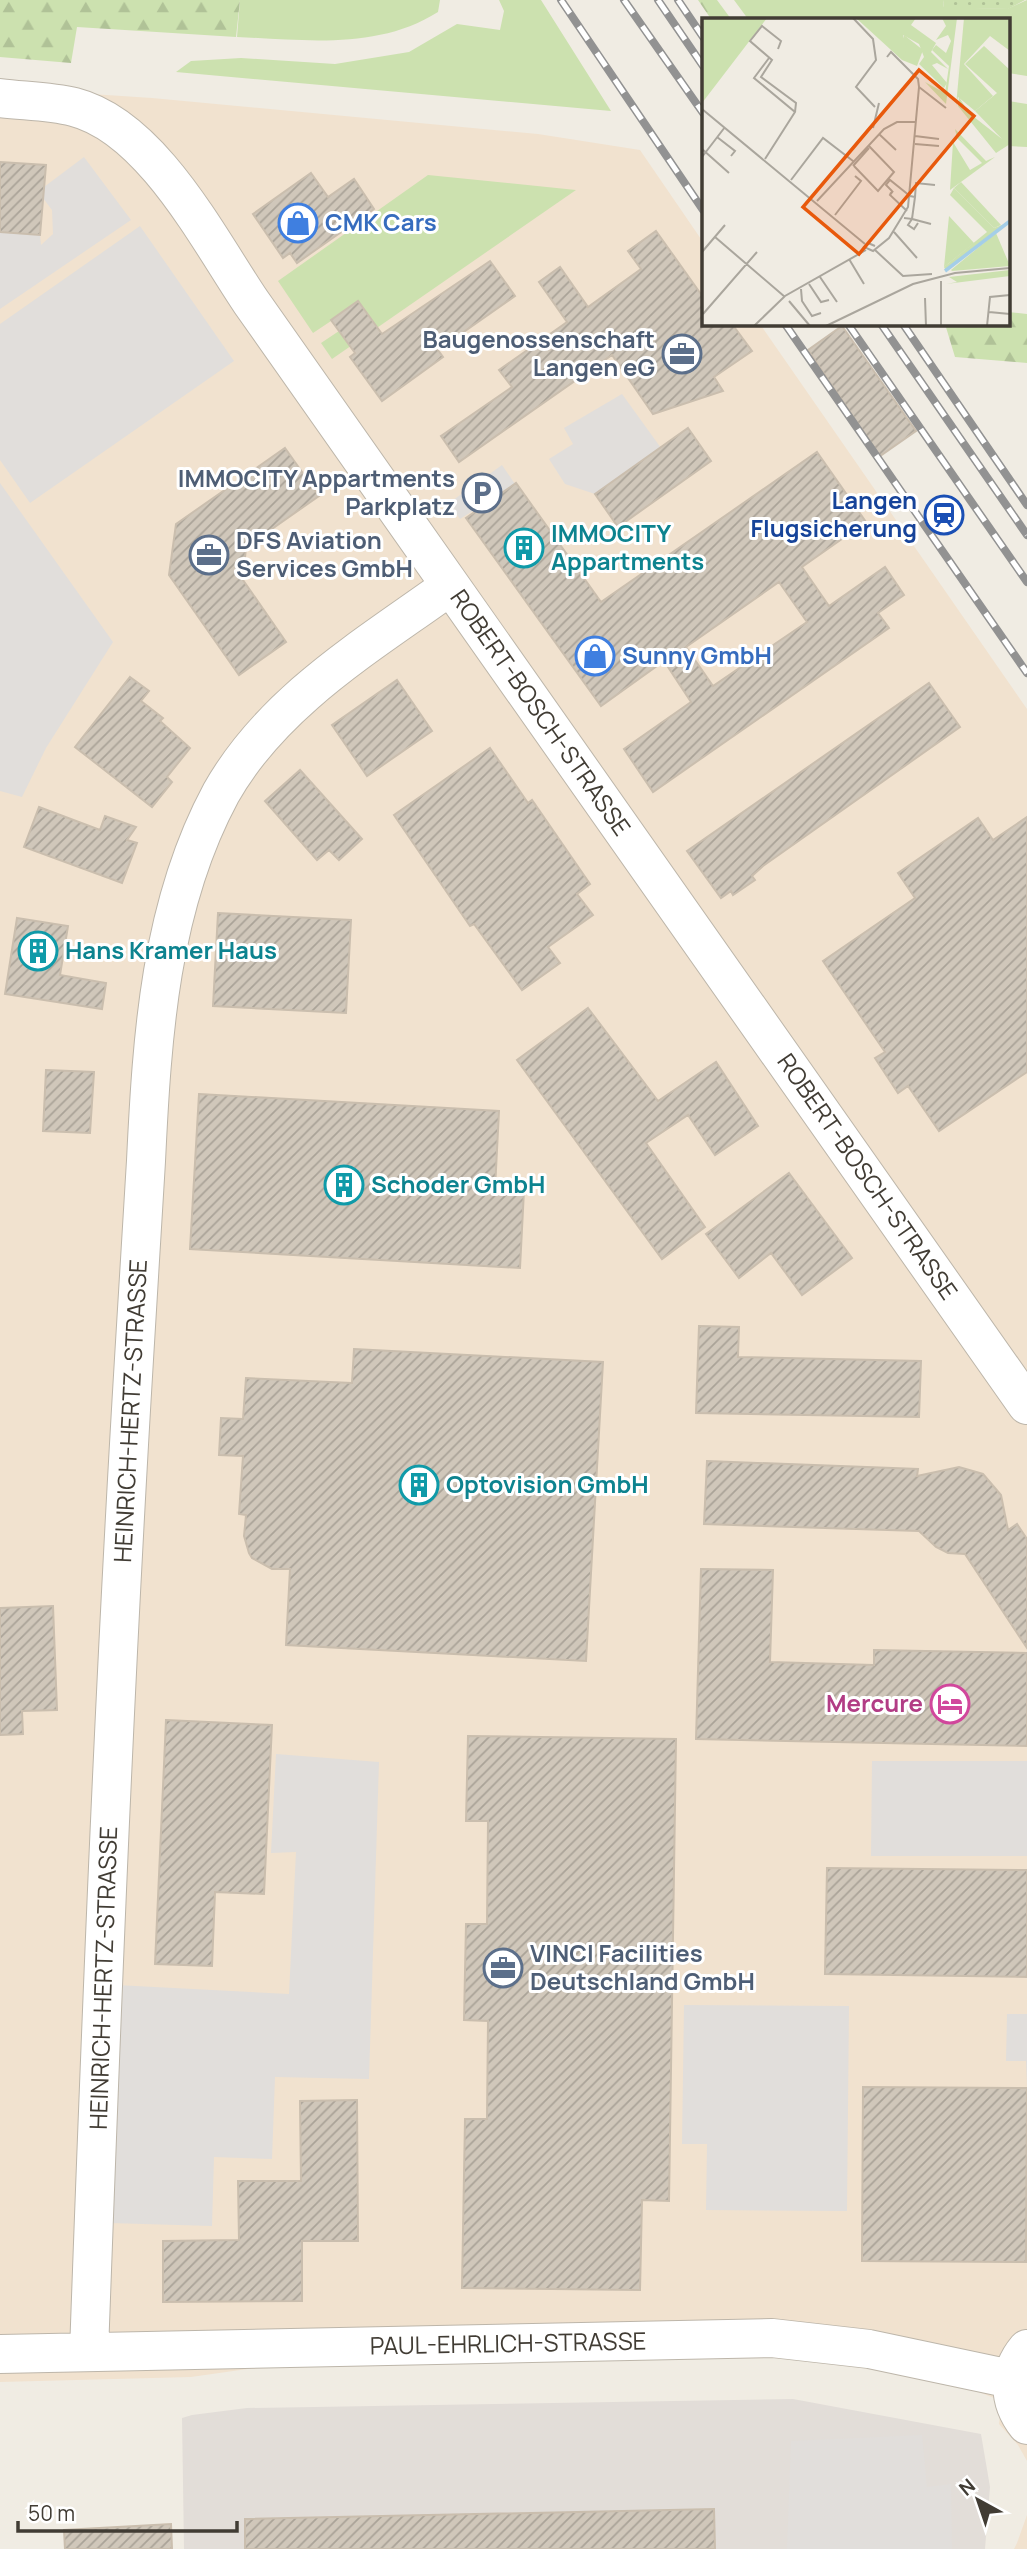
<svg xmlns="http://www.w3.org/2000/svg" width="1027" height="2549" viewBox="0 0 1027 2549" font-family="Manrope,sans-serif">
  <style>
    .commercial { fill: #f1e2cf }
    .industrial { fill: #e2ddd8 }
    .green { fill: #cce1af }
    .forest { fill: url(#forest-firs) }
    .garden { fill: url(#garden-dots) }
    .parking { fill: #e1dedb }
    .building { fill: url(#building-hatch); stroke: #cabeae; stroke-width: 2; fill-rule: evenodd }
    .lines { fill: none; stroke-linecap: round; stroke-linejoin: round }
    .minor-casing { stroke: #bdb6aa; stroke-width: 40 }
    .minor { stroke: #fff; stroke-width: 38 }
    .rail-casing { stroke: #929292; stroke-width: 8 }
    .rail { stroke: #fff; stroke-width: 5; stroke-dasharray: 16; stroke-linecap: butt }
    .labels { text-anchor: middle; stroke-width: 6; stroke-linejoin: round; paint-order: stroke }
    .shop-label { font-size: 24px; font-weight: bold; fill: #366cbe; stroke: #fff; text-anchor: start }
    .service-label { font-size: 24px; font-weight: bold; fill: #4e5e75; stroke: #fff; text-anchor: end }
    .transit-label { font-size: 24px; font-weight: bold; fill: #164399; stroke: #fff; text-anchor: end }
    .culture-label { font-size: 24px; font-weight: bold; fill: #0d838f; stroke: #fff; text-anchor: start }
    .street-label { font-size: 24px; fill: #413c34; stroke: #fff }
    .hotel-label { font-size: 24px; font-weight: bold; fill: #b23c85; stroke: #fff; text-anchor: end }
    .inset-river { fill: none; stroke: #a4cee8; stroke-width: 3.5 }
    .inset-road { fill: none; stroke: #aaa69d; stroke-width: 2 }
    .view { fill: #e8590c; fill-opacity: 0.15; stroke: #e8590c; stroke-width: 3.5 }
    .inset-edge { fill: none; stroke: #413c34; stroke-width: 3.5 }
  </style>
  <defs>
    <pattern id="forest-firs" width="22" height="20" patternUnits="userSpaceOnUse" patternTransform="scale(1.75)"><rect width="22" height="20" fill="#cce1af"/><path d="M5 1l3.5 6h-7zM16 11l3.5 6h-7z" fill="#b0c297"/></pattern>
    <pattern id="garden-dots" width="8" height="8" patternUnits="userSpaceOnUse" patternTransform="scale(1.75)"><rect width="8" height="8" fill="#cce1af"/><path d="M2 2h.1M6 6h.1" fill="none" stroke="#b0c297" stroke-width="1.8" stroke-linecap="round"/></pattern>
    <pattern id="building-hatch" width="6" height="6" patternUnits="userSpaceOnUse" patternTransform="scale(1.75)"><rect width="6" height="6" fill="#d0c7ba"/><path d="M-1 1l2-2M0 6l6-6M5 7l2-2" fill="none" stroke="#aaa398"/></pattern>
  </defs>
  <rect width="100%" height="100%" fill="#f0ece3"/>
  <path class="commercial" d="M 0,88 L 152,98 L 538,134 L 640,150 L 703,242 L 703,324 L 760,324 L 1027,709 L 1027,2461 L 1018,2445 L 999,2424 L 1001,2406 L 994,2398 L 869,2349 L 408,2346 L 191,2377 L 0,2382 Z
    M 1027,2515 L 1027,2549 L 1014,2549 L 1017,2543 Z"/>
  <path class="industrial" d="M 793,2399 L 981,2434 L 990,2487 L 985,2549 L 184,2549 L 182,2418 L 192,2415 L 247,2408 Z"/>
  <path class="green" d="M 240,0 L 440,0 L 438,12 C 378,50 305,40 237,37 Z
    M 499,0 L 541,0 L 611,111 L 176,72 L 191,61 L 241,58 L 335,64 L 409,52 L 457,24 L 500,30 L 504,11 Z
    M 734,0 L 944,0 L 943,7 L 1007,9 L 1027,0 L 1027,76 L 1008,73 L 1008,19 L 748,19 Z
    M 1008,101 L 1027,104 L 1027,147 L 1008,146 Z
    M 428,175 L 576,190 L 332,359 L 321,343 L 339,331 L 331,321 L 313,333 L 278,281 Z"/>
  <path class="forest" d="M 0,0 L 240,0 L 236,37 L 77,27 L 71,63 L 0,57 Z
    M 698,0 L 717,0 L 731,19 L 711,19 Z
    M 1008,312 L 1027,314 L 1027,363 L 955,357 L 945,324 L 1008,324 Z"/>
  <path class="garden" d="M 944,0 L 1025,0 L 1008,9 L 943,8 Z"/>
  <path class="parking" d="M 84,157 L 131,220 L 0,309 L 0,232 L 40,235 L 41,245 L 53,234 L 52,210 L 43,198 L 44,187 Z
    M 140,226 L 234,361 L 30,503 L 0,460 L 0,324 Z
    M 622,394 L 661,448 L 595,494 L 565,484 L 549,459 L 573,444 L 564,428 Z
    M 502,465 L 515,484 L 460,519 L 449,503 Z
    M 0,483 L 113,642 L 46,748 L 22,797 L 0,791 Z
    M 276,1754 L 379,1762 L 369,2079 L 275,2077 L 272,2159 L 214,2157 L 212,2226 L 109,2223 L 116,1985 L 289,1994 L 296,1852 L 271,1853 Z
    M 872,1761 L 1027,1761 L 1027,1856 L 871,1856 Z
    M 684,2005 L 849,2006 L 847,2211 L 706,2210 L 707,2144 L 682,2144 Z
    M 1007,2014 L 1027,2014 L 1027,2086 L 1026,2061 L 1006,2061 Z
    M 922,2435 L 927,2487 L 951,2484 L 952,2549 L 787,2549 L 791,2441 Z"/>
  <path class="building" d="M 0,162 L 46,165 L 40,235 L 0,232 Z
    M 311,173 L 328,197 L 354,179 L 374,209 L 297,263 L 290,253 L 283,258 L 253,214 Z
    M 656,231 L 703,297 L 703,324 L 732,324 L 752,351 L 714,377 L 723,391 L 653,414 L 612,355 L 459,462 L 441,436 L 512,387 L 499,370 L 567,322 L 539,282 L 560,267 L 588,307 L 641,269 L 628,251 Z
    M 490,261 L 515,296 L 438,350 L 443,357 L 382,401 L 350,357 L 355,353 L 331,320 L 358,301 L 382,334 Z
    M 842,326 L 916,431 L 880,456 L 808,350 Z
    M 688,428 L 711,461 L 618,527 L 595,494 Z
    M 285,448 L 319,496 L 246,547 L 243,580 L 286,642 L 239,675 L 169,575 L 176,524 Z
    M 817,452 L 866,522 L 802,567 L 829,606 L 885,567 L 904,595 L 878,613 L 889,628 L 653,792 L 624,749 L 691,702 L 664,661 L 601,706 L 466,518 L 516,483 L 601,602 ZM 779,582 L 807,622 L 713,686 L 686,647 Z
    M 130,677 L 149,691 L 141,701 L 163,718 L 160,721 L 190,748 L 167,777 L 172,782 L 152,807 L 75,747 Z
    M 397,680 L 432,731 L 367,776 L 332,725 Z
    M 929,683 L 960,727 L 763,866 L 752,876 L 755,880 L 733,895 L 731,891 L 721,898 L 687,851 Z
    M 490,748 L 528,803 L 532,800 L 590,884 L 577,894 L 593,915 L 548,947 L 560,963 L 522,990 L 474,924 L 470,926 L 394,815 Z
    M 300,770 L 362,839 L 339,860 L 329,850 L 317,860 L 265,801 Z
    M 39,807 L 100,830 L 105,816 L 136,827 L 127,840 L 137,843 L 122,883 L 24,847 Z
    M 1027,817 L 1027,1072 L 939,1131 L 908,1086 L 898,1093 L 875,1058 L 885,1052 L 823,961 L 915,898 L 898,873 L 978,818 L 993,840 Z
    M 218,913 L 351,920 L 346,1013 L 213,1006 Z
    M 17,918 L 68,926 L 60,975 L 106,983 L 102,1009 L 5,994 Z
    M 588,1008 L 658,1101 L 716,1062 L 758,1126 L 715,1155 L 688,1115 L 646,1143 L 705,1227 L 662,1259 L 517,1060 Z
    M 46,1070 L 94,1072 L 90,1133 L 43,1131 Z
    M 199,1094 L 499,1111 L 495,1189 L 524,1190 L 520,1268 L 190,1249 Z
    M 789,1173 L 852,1258 L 802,1295 L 771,1253 L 739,1278 L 706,1234 Z
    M 699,1326 L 739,1327 L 738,1357 L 921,1361 L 919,1417 L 696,1413 Z
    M 354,1349 L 603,1362 L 586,1661 L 286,1645 L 290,1569 L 272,1569 L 252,1558 L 249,1553 L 244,1536 L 246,1515 L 239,1514 L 243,1456 L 219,1455 L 221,1418 L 243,1419 L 246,1378 L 352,1383 Z
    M 707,1461 L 918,1469 L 917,1476 L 959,1467 L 983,1474 L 1001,1495 L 1008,1530 L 1017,1524 L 1027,1539 L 1027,1648 L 965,1554 L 948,1553 L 936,1547 L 919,1531 L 704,1524 Z
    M 701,1569 L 773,1570 L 770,1662 L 874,1665 L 874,1650 L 1027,1653 L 1027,1746 L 696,1739 Z
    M 53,1606 L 57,1710 L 22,1711 L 23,1734 L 0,1735 L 0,1608 Z
    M 166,1720 L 272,1725 L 264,1894 L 215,1892 L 212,1966 L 155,1964 Z
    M 468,1736 L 676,1739 L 669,2201 L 642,2200 L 640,2290 L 462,2288 L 465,2119 L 487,2119 L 488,2021 L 464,2020 L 466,1924 L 487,1924 L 488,1821 L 466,1821 Z
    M 827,1868 L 1027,1870 L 1027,1977 L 825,1974 Z
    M 863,2087 L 1027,2088 L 1026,2262 L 862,2261 Z
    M 357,2100 L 358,2241 L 302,2241 L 302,2301 L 163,2302 L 163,2241 L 239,2240 L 238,2181 L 301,2181 L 300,2101 Z
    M 714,2509 L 715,2549 L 245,2549 L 245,2519 Z
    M 171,2524 L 172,2549 L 65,2549 L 64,2530 Z"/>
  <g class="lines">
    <defs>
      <path id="minor" d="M 0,98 C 24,101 50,101 74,107 C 152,127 209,240 251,302 L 1027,1405
        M 1027,2349 C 1007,2373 1008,2401 1027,2425
        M 89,2352 C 101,2021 114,1690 134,1359 C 138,1293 142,1227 146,1161 C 152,1036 160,906 221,793 C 273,701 367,646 450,586
        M 0,2354 L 772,2338 L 869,2349 L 1011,2379"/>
    </defs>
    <use href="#minor" class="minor-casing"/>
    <use href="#minor" class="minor"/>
    <defs>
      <path id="rail" d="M 561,0 L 703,210
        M 624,0 L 703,113
        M 658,0 L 703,66
        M 678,0 L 703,37
        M 785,324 L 1027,673
        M 848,324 L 1027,582
        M 881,324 L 1027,535
        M 903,324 L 1027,505"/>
    </defs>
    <use href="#rail" class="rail-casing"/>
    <use href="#rail" class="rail"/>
  </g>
  <defs>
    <symbol id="shop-ring" viewBox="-11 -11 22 22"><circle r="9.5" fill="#fff" stroke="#3f7fe0" stroke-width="1.5"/><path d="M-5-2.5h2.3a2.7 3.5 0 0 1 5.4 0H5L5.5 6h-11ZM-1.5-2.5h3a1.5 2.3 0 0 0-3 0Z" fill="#3f7fe0"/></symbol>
    <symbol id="office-ring" viewBox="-11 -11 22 22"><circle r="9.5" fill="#fff" stroke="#5c6f8a" stroke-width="1.5"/><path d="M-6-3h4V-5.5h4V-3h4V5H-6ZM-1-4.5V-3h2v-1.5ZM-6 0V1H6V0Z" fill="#5c6f8a"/></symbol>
    <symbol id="parking-ring" viewBox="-11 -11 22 22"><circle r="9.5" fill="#fff" stroke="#5c6f8a" stroke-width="1.5"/><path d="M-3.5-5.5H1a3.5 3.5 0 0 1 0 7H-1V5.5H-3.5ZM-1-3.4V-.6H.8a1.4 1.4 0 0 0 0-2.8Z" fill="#5c6f8a"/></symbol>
    <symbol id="station-ring" viewBox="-11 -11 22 22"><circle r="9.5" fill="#fff" stroke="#1a4fb4" stroke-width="1.5"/><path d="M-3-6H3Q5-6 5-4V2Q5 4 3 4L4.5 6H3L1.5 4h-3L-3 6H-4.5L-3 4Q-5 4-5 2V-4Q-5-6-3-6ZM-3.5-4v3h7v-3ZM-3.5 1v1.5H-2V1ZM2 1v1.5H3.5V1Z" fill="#1a4fb4"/></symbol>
    <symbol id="building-ring" viewBox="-11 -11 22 22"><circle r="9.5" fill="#fff" stroke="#0f9aa8" stroke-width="1.5"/><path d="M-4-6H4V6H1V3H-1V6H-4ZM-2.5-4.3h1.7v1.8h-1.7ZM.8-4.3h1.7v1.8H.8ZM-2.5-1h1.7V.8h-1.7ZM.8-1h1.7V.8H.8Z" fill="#0f9aa8"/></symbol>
    <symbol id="hotel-ring" viewBox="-11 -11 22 22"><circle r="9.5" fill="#fff" stroke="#d1479c" stroke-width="1.5"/><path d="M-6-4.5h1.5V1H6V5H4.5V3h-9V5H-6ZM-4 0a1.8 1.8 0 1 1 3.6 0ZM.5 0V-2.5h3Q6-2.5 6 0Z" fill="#d1479c"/></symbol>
  </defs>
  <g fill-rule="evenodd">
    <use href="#shop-ring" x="276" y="201" width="44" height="44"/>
    <use href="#office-ring" x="660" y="332" width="44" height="44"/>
    <use href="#parking-ring" x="460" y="471" width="44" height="44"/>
    <use href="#station-ring" x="922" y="493" width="44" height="44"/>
    <use href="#building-ring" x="502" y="526" width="44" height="44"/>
    <use href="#office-ring" x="187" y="533" width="44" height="44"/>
    <use href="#shop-ring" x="573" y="634" width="44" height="44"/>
    <use href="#building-ring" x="16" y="929" width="44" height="44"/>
    <use href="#building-ring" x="322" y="1163" width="44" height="44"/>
    <use href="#building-ring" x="397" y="1463" width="44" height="44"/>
    <use href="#hotel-ring" x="928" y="1682" width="44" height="44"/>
    <use href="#office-ring" x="481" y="1946" width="44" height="44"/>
  </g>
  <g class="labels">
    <g class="shop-label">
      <text x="325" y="231">CMK Cars</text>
      <text x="622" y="664">Sunny GmbH</text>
    </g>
    <g class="service-label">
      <text x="655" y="348">Baugenossenschaft<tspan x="655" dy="28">Langen eG</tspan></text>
      <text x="455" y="487">IMMOCITY Appartments<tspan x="455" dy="28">Parkplatz</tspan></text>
      <text x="236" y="549" text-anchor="start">DFS Aviation<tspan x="236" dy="28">Services GmbH</tspan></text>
      <text x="530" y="1962" text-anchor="start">VINCI Facilities<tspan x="530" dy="28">Deutschland GmbH</tspan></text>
    </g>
    <g class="transit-label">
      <text x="917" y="509">Langen<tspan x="917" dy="28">Flugsicherung</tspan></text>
    </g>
    <g class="culture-label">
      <text x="551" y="542">IMMOCITY<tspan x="551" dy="28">Appartments</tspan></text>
      <text x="65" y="959">Hans Kramer Haus</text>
      <text x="371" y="1193">Schoder GmbH</text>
      <text x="446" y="1493">Optovision GmbH</text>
    </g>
    <g class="street-label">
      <text transform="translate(540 713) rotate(55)" y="8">ROBERT-BOSCH-STRASSE</text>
      <text transform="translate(867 1177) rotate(55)" y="8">ROBERT-BOSCH-STRASSE</text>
      <text transform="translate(131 1411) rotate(-87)" y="8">HEINRICH-HERTZ-STRASSE</text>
      <text transform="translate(104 1978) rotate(-88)" y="8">HEINRICH-HERTZ-STRASSE</text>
      <text transform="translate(508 2344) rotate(-1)" y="8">PAUL-EHRLICH-STRASSE</text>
    </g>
    <g class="hotel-label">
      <text x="923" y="1712">Mercure</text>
    </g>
  </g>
  <g transform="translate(702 18)">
    <rect width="308" height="308" fill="#f0ece3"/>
    <path d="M 240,0 L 255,0 L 244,86 L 223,64 L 243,75 L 247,48 L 230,32 L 234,27 L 244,35 L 249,23 L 246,17 L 234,22 L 244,8 ZM 202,17 L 221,32 L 215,48 L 200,42 ZM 282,28 L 308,52 L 308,126 L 294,135 L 256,88 L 257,79 L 267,95 L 300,121 L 273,93 L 295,75 L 263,46 ZM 252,170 L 292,210 L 308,204 L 244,253 L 242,249 L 285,214 L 248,177 ZM 294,215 L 308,248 L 250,253 L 249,252 ZM 308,252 L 308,258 L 244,266 L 255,264 L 247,259 Z" fill="#cce1af"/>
    <path d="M 0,0 L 65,0 L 0,85 ZM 154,0 L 214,0 L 209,7 L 234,25 L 229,34 L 246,51 L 235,45 L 230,47 L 245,65 L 242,70 L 217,46 L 222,39 L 217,26 L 201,17 L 205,31 L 200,42 ZM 262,0 L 308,0 L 308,33 L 288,18 L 262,46 L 291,78 L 273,93 L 256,79 L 254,88 ZM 253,111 L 284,143 L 293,139 L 248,172 L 251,124 L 268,152 L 280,145 L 255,120 Z" fill="#cce1af"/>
    <path d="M 259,164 L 299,207 L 292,210 L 252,170 ZM 247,198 L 272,225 L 242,249 Z" fill="#cce1af"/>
    <path class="inset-river" d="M 243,253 L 308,203"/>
    <path class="inset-road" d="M 151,0 L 171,21 L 174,42 L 154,69 L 173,89M 76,31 L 79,23 L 60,8 L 48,23 L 70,42 L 59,59 L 94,85 L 93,94M 217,69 L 244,90M 0,91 L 163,226M 171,110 L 177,85M 177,116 L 194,132M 213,118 L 237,121M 15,119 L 33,133 L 29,138M 213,126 L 237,128M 0,131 L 27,155M 0,139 L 23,109M 63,141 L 93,94 L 52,60 L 67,40M 151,148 L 167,130M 152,148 L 176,173 L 192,154 L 166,127M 89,162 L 121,120 L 151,143M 190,173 L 184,167 L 188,162 L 208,178M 188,176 L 191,173 L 188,177 L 205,193M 213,179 L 214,165 L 233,167M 115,183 L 182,111 L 195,104 L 214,104M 133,197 L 159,163 L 153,158M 202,200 L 210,201 L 213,179 L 208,178M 216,205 L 212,211 L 206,207 L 210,201 L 229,206M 192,214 L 215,240M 13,219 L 83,279M 173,228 L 166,225 L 162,229 L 171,233 L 187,220 L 206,189 L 217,69 L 216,61 L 189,34 L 185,39M 173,232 L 201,258 L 230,256M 0,234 L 23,207M 147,241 L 162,266M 118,259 L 135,284M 239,263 L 239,308M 107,266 L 119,284 L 127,282M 99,271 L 100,283 L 110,298 L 119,295M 223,280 L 224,308M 87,283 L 108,308M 287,294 L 308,296M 1,296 L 55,234M 52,308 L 83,278 L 164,232M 124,308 L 211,266 L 253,255 L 308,250M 285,308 L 288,279 L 308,277"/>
    <path class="view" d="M 217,52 L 272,98 L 157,236 L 101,189 Z"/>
    <rect width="308" height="308" class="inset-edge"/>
  </g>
  <g transform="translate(978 2500) rotate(320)" stroke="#ffffff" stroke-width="5" paint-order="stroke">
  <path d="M0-5L12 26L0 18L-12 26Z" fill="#413c34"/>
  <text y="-10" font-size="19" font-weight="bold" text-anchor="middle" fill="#413c34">N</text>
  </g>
  <path d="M18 2521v10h219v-10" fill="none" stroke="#413c34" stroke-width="3.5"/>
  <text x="28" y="2521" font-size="21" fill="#413c34" stroke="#ffffff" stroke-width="5" paint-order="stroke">50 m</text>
</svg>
